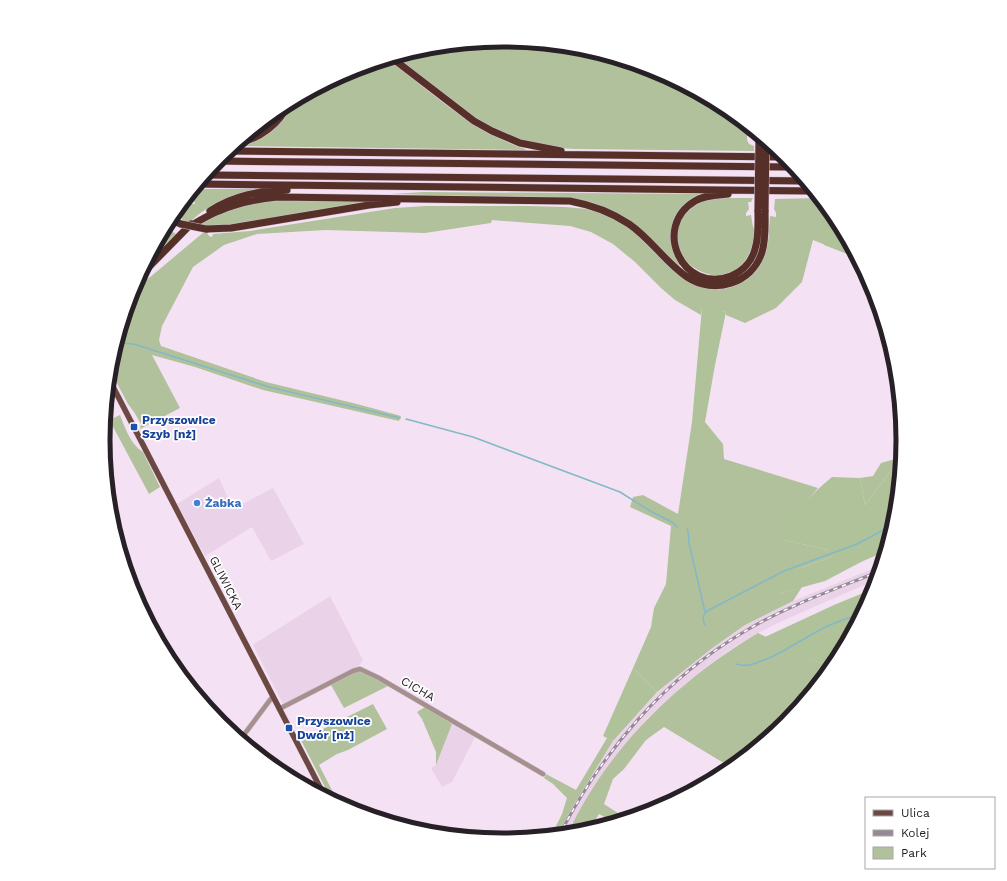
<svg xmlns="http://www.w3.org/2000/svg" width="1007" height="881" viewBox="0 0 1007 881" font-family="'Work Sans',sans-serif">
  <style>
    .built { fill: #ead2e9 }
    .green { fill: #b1c19b }
    .forest { fill: #b0c299 }
    .lines { fill: none; stroke-linecap: round; stroke-linejoin: round }
    .stream { stroke: #83b8c6; stroke-width: 1.5 }
    .minor-casing { stroke: #cfbfcf; stroke-width: 5.5 }
    .major-casing { stroke: #cfbfcf; stroke-width: 6 }
    .highway-casing { stroke: #cfbfcf; stroke-width: 8 }
    .minor { stroke: #a6908d; stroke-width: 4.5 }
    .major { stroke: #6c4842; stroke-width: 5.5 }
    .highway { stroke: #572f29; stroke-width: 7 }
    .rail-casing { stroke: #968996; stroke-width: 3 }
    .rail { stroke: #fff; stroke-width: 1.5; stroke-dasharray: 4.5; stroke-linecap: butt }
    .highway-bridge-casing { stroke: #cfbfcf; stroke-width: 8; stroke-linecap: butt }
    .highway-bridge { stroke: #572f29; stroke-width: 7 }
    .transit-dot { fill: #1a4fb4; stroke: #fff; stroke-width: 1.5 }
    .shop-dot { fill: #3f7fe0; stroke: #fff; stroke-width: 1.5 }
    .labels { text-anchor: middle; stroke-width: 3.5; stroke-linejoin: round; paint-order: stroke }
    .transit-label { font-size: 12px; font-weight: bold; fill: #164399; stroke: #fff; text-anchor: start }
    .shop-label { font-size: 12px; font-weight: bold; fill: #366cbe; stroke: #fff; text-anchor: start }
    .street-label { font-size: 12px; fill: #272026; stroke: #fff }
    .rim { fill: none; stroke: #272026; stroke-width: 5 }
  </style>
  <rect width="100%" height="100%" fill="#f4e2f4"/>
  <path class="built" d="M 219,478 L 233,509 L 273,488 L 304,544 L 271,561 L 252,527 L 205,556 L 177,504 Z
    M 882,565 L 878,579 L 782,621 L 758,633 L 734,647 L 709,665 L 684,685 L 660,706 L 644,722 L 604,772 L 572,823 L 567,835 L 557,836 L 573,806 L 613,741 L 657,692 L 711,649 L 745,625 L 793,601 Z
    M 330,596 L 363,660 L 358,667 L 283,704 L 253,645 Z
    M 452,724 L 475,737 L 452,782 L 442,787 L 431,768 L 436,765 Z"/>
  <path class="green" d="M 504,40 L 582,48 L 657,71 L 726,108 L 756,133 L 757,137 L 747,136 L 747,140 L 749,144 L 754,146 L 754,151 L 574,149 C 556,148 537,146 520,140 C 477,126 432,84 396,57 L 426,48 Z
    M 388,59 C 431,92 473,132 525,149 L 526,150 L 239,146 L 282,119 L 292,102 L 350,70 Z
    M 283,106 C 274,122 260,134 242,139 Z
    M 194,189 L 255,189 L 255,190 C 229,197 209,203 189,223 L 183,221 L 180,215 L 176,219 L 171,217 L 182,204 L 195,204 L 194,201 L 189,199 L 189,196 Z
    M 424,192 L 699,194 C 694,199 687,202 682,207 C 667,224 669,247 680,265 L 679,267 L 602,207 L 471,196 L 390,194 Z
    M 721,198 L 753,198 L 751,202 L 748,202 L 749,209 L 746,213 L 746,216 L 751,215 L 753,227 L 755,229 C 748,312 655,267 681,221 C 690,204 703,200 721,198 Z
    M 820,198 L 837,218 L 858,258 L 813,240 L 802,282 L 776,308 L 745,323 L 726,315 L 726,312 L 702,308 L 701,315 L 675,300 L 661,288 L 635,262 L 613,244 L 591,232 L 570,226 L 492,220 L 491,223 L 425,233 L 326,230 L 257,234 L 224,245 L 193,267 L 162,326 L 159,340 L 161,346 L 266,382 L 357,404 L 401,416 L 399,421 L 263,390 L 195,367 L 152,355 L 180,408 L 140,429 L 141,424 L 134,412 L 128,404 L 110,370 L 111,362 L 131,295 L 143,283 L 204,232 L 207,233 L 209,236 L 212,237 L 213,234 L 250,231 L 395,208 L 426,206 L 526,206 L 566,207 L 586,209 L 607,215 L 629,228 L 680,275 L 697,286 L 715,290 L 729,288 L 745,281 L 755,271 L 764,258 L 768,243 L 770,216 L 776,217 L 776,213 L 774,209 L 775,199 Z
    M 266,200 L 380,200 L 229,225 L 200,225 C 219,210 243,206 266,200 Z
    M 168,222 L 175,225 L 170,230 L 176,234 L 145,265 Z
    M 120,415 C 125,428 131,445 143,452 L 160,487 L 149,494 L 111,423 L 105,425 L 105,422 Z
    M 692,422 L 705,422 L 723,444 L 724,459 L 818,488 L 789,521 L 785,540 L 827,550 L 831,557 L 796,570 L 778,594 L 802,587 L 793,601 L 745,625 L 711,649 L 657,692 L 633,668 L 651,627 L 654,608 L 666,584 L 671,526 L 630,507 L 633,497 L 643,495 L 678,514 Z
    M 902,457 L 901,469 L 890,472 L 865,505 L 860,478 L 873,476 L 881,463 Z
    M 758,633 L 832,669 L 787,724 L 732,768 L 664,727 L 646,740 L 624,769 L 613,779 L 604,804 L 627,819 L 616,823 L 599,814 L 589,831 L 567,835 C 607,749 677,681 758,633 Z
    M 357,670 L 366,673 L 388,686 L 344,708 L 331,685 Z
    M 373,704 L 387,729 L 348,750 L 337,754 L 319,765 L 339,804 L 332,801 L 301,740 Z
    M 425,707 L 452,724 L 436,765 L 436,752 L 422,719 L 417,712 Z
    M 607,738 L 613,741 L 573,806 L 557,836 L 551,836 L 562,814 L 567,798 L 553,784 L 544,778 L 546,774 L 576,790 Z"/>
  <path class="forest" d="M 834,225 L 842,228 L 858,258 L 824,245 L 819,229 Z
    M 702,307 L 726,312 L 715,365 L 705,422 L 692,422 Z
    M 901,469 L 896,519 L 886,551 L 861,562 L 825,581 L 778,594 L 769,587 L 796,570 L 831,557 L 827,550 L 785,540 L 780,533 C 795,512 812,493 832,477 L 860,478 L 865,505 L 890,472 Z
    M 875,588 L 873,594 L 836,663 L 832,669 L 765,637 L 834,605 Z
    M 633,668 L 657,692 L 613,741 L 603,736 Z"/>
  <g class="lines">
    <path class="stream" d="M 116,346 C 123,342 129,343 137,345 L 269,387 L 400,418
      M 406,419 L 473,437 L 620,492 L 650,511 L 672,522 L 677,527
      M 687,529 L 688,531 L 689,543 L 705,612
      M 705,625 C 702,619 702,615 707,611 L 784,571 L 857,544 L 891,526 L 896,520
      M 736,664 C 741,665 744,666 749,665 C 778,658 803,637 830,625 C 841,620 851,617 863,614"/>
    <defs>
      <path id="minor" d="M 279,709 L 353,671 L 360,669 L 379,678 L 543,774
        M 240,740 L 273,696"/>
      <path id="major" d="M 109,379 L 325,797"/>
      <path id="highway" d="M 392,58 L 474,121 L 492,131 L 520,143 L 561,151
        M 238,143 C 259,139 280,124 288,104
        M 228,151 L 786,157
        M 217,161 L 795,167
        M 206,175 L 806,181
        M 198,184 L 814,191
        M 728,194 C 717,195 705,195 695,201 C 651,227 683,295 731,276 C 743,271 752,261 755,249 C 759,237 758,223 758,210
        M 210,211 C 234,195 259,191 287,190
        M 170,220 L 181,224
        M 188,227 C 198,222 208,215 219,211 C 238,203 257,199 277,197 L 570,201 C 592,205 611,212 629,224 C 651,239 666,263 687,277 C 714,295 752,284 762,252 C 766,239 765,224 765,210
        M 206,229 L 231,228 L 369,205 L 397,202
        M 140,276 L 191,224"/>
    </defs>
    <use href="#minor" class="minor-casing"/>
    <use href="#major" class="major-casing"/>
    <use href="#highway" class="highway-casing"/>
    <use href="#minor" class="minor"/>
    <use href="#major" class="major"/>
    <use href="#highway" class="highway"/>
    <defs>
      <path id="rail" d="M 559,836 C 602,751 665,678 747,630 C 789,605 836,589 880,571"/>
    </defs>
    <use href="#rail" class="rail-casing"/>
    <use href="#rail" class="rail"/>
    <defs>
      <path id="highway-bridge" d="M 758,210 L 759,140
        M 765,210 L 766,140
        M 181,224 L 206,229"/>
    </defs>
    <use href="#highway-bridge" class="highway-bridge-casing"/>
    <use href="#highway-bridge" class="highway-bridge"/>
  </g>
  <g class="transit-dot">
    <rect x="130" y="423" width="8" height="8" rx="2"/>
    <rect x="285" y="724" width="8" height="8" rx="2"/>
  </g>
  <circle class="shop-dot" cx="197" cy="503" r="4"/>
  <g class="labels">
    <g class="transit-label">
      <text x="142" y="424">Przyszowice<tspan x="142" dy="14">Szyb [nż]</tspan></text>
      <text x="297" y="725">Przyszowice<tspan x="297" dy="14">Dwór [nż]</tspan></text>
    </g>
    <g class="shop-label">
      <text x="205" y="507">Żabka</text>
    </g>
    <g class="street-label">
      <text transform="translate(226 583) rotate(63)" y="4">GLIWICKA</text>
      <text transform="translate(418 689) rotate(30)" y="4">CICHA</text>
    </g>
  </g>
  <path d="M0 0H1007V881H0ZM110 440a393 393 0 1 1 786 0a393 393 0 1 1-786 0Z" fill="#fff" fill-rule="evenodd"/>
  <path class="rim" d="M110 440a393 393 0 1 1 786 0a393 393 0 1 1-786 0Z"/>
  <rect x="865" y="797" width="130" height="72" fill="#ffffff" stroke="#a9a6a8"/>
  <rect x="873" y="810" width="20" height="6" fill="#6c4842" stroke="#a9a6a8"/>
  <text x="901" y="817" font-size="12" fill="#272026">Ulica</text>
  <rect x="873" y="830" width="20" height="6" fill="#968996" stroke="#a9a6a8"/>
  <text x="901" y="837" font-size="12" fill="#272026">Kolej</text>
  <rect x="873" y="847" width="20" height="12" fill="#b1c19b" stroke="#a9a6a8"/>
  <text x="901" y="857" font-size="12" fill="#272026">Park</text>
</svg>
